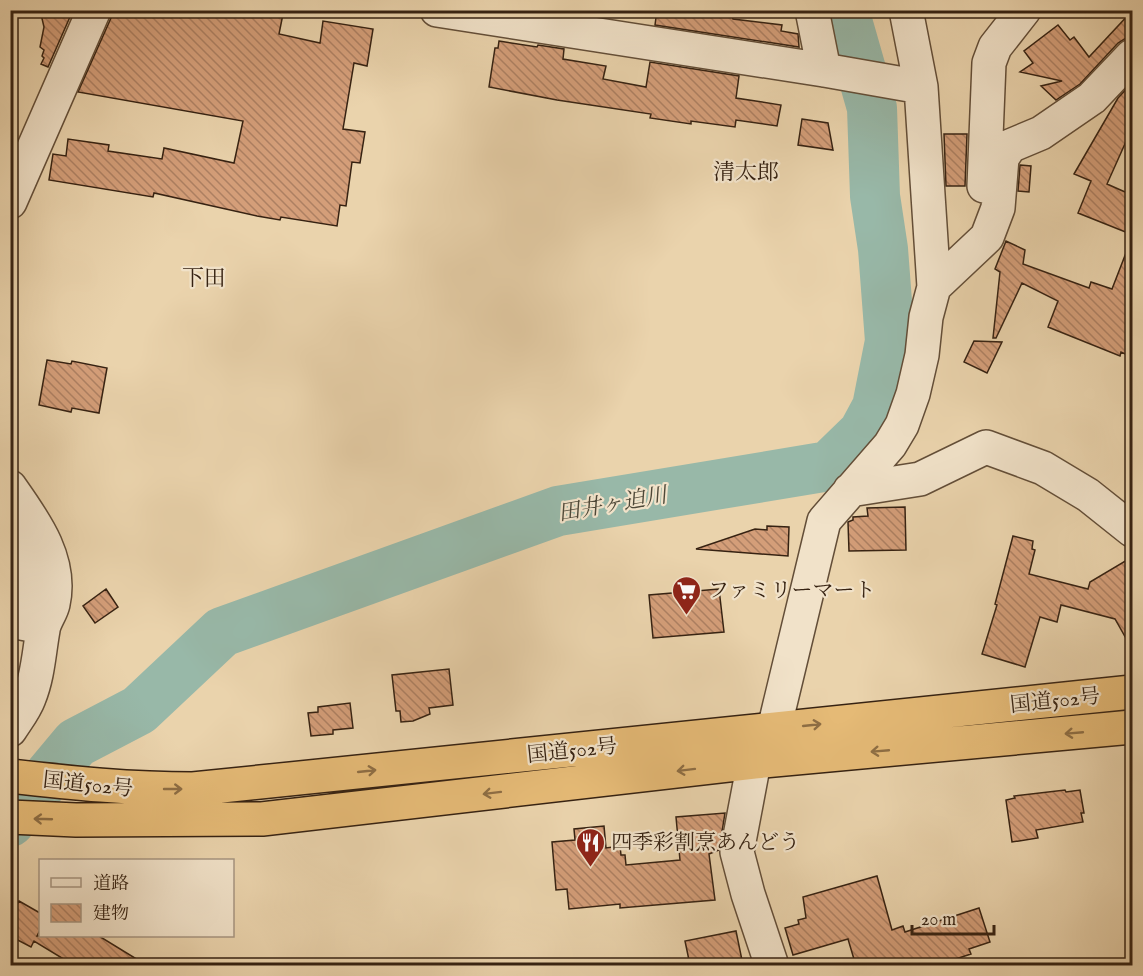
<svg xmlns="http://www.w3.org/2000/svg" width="1143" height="976" viewBox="0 0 1143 976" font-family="'IM FELL English','Noto Serif JP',serif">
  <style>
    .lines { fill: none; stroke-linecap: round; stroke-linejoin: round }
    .river { stroke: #98b8a8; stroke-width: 50 }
    .building { fill: url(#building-back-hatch); stroke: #362212; stroke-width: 1.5 }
    .minor-casing { stroke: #634e38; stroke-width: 36 }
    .highway-casing { stroke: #362212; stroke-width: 36 }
    .minor { stroke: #f1e2c9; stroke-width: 33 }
    .highway { stroke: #e5ba76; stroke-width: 33 }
    .oneway { stroke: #8e6e44 }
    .labels { text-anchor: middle; stroke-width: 4.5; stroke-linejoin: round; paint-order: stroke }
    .poi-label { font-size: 21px; fill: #362212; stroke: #f1e2c9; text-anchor: start }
    .street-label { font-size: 21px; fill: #362212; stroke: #f1e2c9 }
    .neighbourhood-label { font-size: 22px; fill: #362212; stroke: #f1e2c9 }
    .water-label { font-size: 22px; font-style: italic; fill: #4e4838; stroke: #f1e2c9 }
  </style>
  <defs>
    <pattern id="building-back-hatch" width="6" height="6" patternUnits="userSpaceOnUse" patternTransform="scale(1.5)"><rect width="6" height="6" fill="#d49e79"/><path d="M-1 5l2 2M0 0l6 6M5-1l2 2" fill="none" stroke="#ad8062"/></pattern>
  </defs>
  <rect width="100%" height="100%" fill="#ead3ac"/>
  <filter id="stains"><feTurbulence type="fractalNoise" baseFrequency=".00333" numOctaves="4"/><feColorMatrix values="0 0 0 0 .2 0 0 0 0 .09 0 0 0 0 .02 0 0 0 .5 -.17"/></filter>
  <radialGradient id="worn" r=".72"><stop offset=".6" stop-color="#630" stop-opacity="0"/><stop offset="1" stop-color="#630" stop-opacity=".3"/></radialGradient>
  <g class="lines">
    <path class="river" d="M 10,822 L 76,743 L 139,710 L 222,632 L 558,511 L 829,466 L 863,433 L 877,407 L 890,341 L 883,249 L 875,196 L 872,108 L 844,10"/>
  </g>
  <path class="building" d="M 40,10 L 73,10 L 48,67 L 41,64 L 44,58 L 42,56 L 44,50 L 40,47 L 44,27 Z
    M 112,10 L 265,10 L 283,14 L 279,34 L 320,43 L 323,21 L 373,29 L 367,66 L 354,63 L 343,129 L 365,132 L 360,163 L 352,162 L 346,206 L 340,205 L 337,226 L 281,217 L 280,220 L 257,216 L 154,193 L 153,197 L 49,180 L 53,154 L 66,156 L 68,139 L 109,145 L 108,151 L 162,159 L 164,148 L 234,163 L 243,121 L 78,92 L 111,18 Z
    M 657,10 L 713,10 L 732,15 L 733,19 L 782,25 L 781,31 L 798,34 L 799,47 L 655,25 Z
    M 1132,11 L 1132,38 L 1126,38 L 1118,43 L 1080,84 L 1056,100 L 1041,86 L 1062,81 L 1020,72 L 1033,63 L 1024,51 L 1058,25 L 1070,40 L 1074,37 L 1089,57 Z
    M 499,41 L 537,47 L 538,45 L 564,49 L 563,59 L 606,66 L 603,79 L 646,87 L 650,62 L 739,76 L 736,98 L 781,105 L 777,126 L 736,120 L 735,127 L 691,121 L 691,124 L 650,118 L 651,114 L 557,100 L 489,87 L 495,48 L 498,48 Z
    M 1132,83 L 1132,128 L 1107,184 L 1132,195 L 1132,221 L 1128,233 L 1078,213 L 1091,181 L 1074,174 L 1118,98 Z
    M 802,119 L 828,123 L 833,150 L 798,145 Z
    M 944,134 L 967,134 L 965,186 L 946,186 Z
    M 1020,165 L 1031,166 L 1029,192 L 1018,191 Z
    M 1131,240 L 1132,357 L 1121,352 L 1120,356 L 1048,327 L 1058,301 L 1022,283 L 996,338 L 993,338 L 1000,272 L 995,269 L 1006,241 L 1025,250 L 1023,264 L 1089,288 L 1091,282 L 1112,289 Z
    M 974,341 L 1002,342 L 987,373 L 964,362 Z
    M 47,360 L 71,364 L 72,361 L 107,368 L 99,413 L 72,408 L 71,412 L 39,405 Z
    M 905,507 L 906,550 L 849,551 L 848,522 L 853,520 L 853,517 L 868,516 L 867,508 Z
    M 767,526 L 789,527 L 788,556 L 696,549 L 755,529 L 767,530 Z
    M 1013,536 L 1033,541 L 1032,549 L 1035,550 L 1029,574 L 1088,589 L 1090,582 L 1132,557 L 1132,649 L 1115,619 L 1061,605 L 1057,622 L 1040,617 L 1025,667 L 982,654 L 997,605 L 995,604 Z
    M 106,589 L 118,607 L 95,623 L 83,606 Z
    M 719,589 L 724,632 L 653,638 L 649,595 Z
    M 449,669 L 453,705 L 429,708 L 430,714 L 413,721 L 401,722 L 400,711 L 396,711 L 392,675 Z
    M 350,703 L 353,728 L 333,730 L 333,734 L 311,736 L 308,713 L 318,712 L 318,707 Z
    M 1065,790 L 1066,792 L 1080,790 L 1084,813 L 1081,813 L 1083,822 L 1036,830 L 1038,838 L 1012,842 L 1006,800 L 1015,798 L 1014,796 Z
    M 725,813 L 719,850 L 709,854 L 715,900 L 620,908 L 620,904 L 569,909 L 567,889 L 556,890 L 552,842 L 575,840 L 574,829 L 604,826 L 606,848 L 620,846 L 621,855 L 625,855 L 626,865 L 680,860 L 676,817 Z
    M 877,876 L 892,930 L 903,926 L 905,932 L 979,908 L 990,942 L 969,949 L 971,954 L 934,966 L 856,966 L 848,939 L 793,955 L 785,928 L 799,924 L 798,920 L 806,918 L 803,897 Z
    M 19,901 L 40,913 L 40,930 L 37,936 L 99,936 L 148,966 L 75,966 L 34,941 L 31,947 L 10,936 L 10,917 Z
    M 736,931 L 743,965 L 690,965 L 685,941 Z"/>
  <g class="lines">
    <defs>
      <path id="minor" d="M 437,10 L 824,70 L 921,87
        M 812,10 L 824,70
        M 984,186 L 989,63 L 995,47 L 1024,10
        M 10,202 L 94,10
        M 934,287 L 987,237 L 998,208 L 1002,158 L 1010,146 L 1041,133 L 1092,98 L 1132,56
        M 10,487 C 34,521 63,560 53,604 C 51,613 44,621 43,630 C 39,652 38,676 29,698 C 25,709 17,719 10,730
        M 850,490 L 920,479 L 986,447 L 1043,468 L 1088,495 L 1132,530
        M 10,525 L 17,535 L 28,565 L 29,597 L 43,627
        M 10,621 L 43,627
        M 772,966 L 748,894 L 737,852 L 754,762 L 774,729 L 824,521 L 890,445 L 902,425 L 913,394 L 922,355 L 926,317 L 934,287 L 921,87 L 906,10"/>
      <path id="highway" d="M 10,776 C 72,783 131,789 193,789 L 1132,692
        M 10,817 L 76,820 L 262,819 L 754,762 L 1132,727"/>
    </defs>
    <use href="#minor" class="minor-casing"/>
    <use href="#highway" class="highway-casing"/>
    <use href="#minor" class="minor"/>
    <use href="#highway" class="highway"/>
  </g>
  <defs><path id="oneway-shaft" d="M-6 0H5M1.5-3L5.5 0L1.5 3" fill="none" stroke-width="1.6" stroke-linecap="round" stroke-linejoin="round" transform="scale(1.5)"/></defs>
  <g class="oneway">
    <use href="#oneway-shaft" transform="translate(812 725) rotate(-6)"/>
    <use href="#oneway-shaft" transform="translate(1074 733) rotate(175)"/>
    <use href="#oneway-shaft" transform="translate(880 751) rotate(175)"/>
    <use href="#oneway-shaft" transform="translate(686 770) rotate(173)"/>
    <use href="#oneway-shaft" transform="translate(367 771) rotate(-6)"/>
    <use href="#oneway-shaft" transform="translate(173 789)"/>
    <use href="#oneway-shaft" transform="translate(492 793) rotate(173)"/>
    <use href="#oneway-shaft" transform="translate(43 819) rotate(-178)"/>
  </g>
  <defs>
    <symbol id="supermarket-pin" viewBox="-11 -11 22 30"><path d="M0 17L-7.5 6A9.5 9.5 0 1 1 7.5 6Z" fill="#8f2418" stroke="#f1e2c9"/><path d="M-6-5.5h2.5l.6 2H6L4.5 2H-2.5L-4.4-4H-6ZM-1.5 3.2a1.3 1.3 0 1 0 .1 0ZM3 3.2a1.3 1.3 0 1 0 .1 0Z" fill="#fff"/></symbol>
    <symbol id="restaurant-pin" viewBox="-11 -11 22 30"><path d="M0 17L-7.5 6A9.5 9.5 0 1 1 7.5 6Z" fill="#8f2418" stroke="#f1e2c9"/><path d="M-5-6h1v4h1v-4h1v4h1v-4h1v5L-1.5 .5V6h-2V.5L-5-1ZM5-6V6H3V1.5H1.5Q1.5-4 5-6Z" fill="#fff"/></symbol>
  </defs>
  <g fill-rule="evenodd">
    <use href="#supermarket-pin" x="670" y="574" width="33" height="45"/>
    <use href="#restaurant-pin" x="574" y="826" width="33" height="45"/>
  </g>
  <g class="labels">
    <g class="poi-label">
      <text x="708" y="597">ファミリーマート</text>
      <text x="611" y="849">四季彩割烹あんどう</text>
    </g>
    <g class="street-label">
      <text transform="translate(1055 700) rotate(-6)" y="7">国道502号</text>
      <text transform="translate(572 750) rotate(-6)" y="7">国道502号</text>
      <text transform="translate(88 784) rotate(6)" y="7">国道502号</text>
    </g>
    <g class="neighbourhood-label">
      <text x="746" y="179">清太郎</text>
      <text x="204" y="285">下田</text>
    </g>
    <g class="water-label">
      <text transform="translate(612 503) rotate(-10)" y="8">田井ヶ迫川</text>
    </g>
  </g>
  <rect width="1143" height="976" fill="none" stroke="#ead3ac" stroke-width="36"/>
  <rect x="12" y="12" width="1119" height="952" fill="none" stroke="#362212" stroke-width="3"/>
  <rect x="18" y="18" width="1107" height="940" fill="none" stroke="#362212" stroke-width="1.5"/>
  <rect x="39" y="859" width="195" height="78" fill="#f1e2c9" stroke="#a69580" stroke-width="1.5"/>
  <rect x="51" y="878" width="30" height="9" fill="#f1e2c9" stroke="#a69580" stroke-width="1.5"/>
  <text x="93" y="889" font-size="18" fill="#362212">道路</text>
  <rect x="51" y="904" width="30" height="18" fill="url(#building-back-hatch)" stroke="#a69580" stroke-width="1.5"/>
  <text x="93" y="919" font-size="18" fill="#362212">建物</text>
  <path d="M912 925v9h82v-9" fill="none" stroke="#362212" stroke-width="3"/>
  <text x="921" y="925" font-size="18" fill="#362212" stroke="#f1e2c9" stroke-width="4.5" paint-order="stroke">20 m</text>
  <rect width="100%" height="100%" filter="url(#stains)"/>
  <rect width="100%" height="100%" fill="url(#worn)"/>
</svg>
